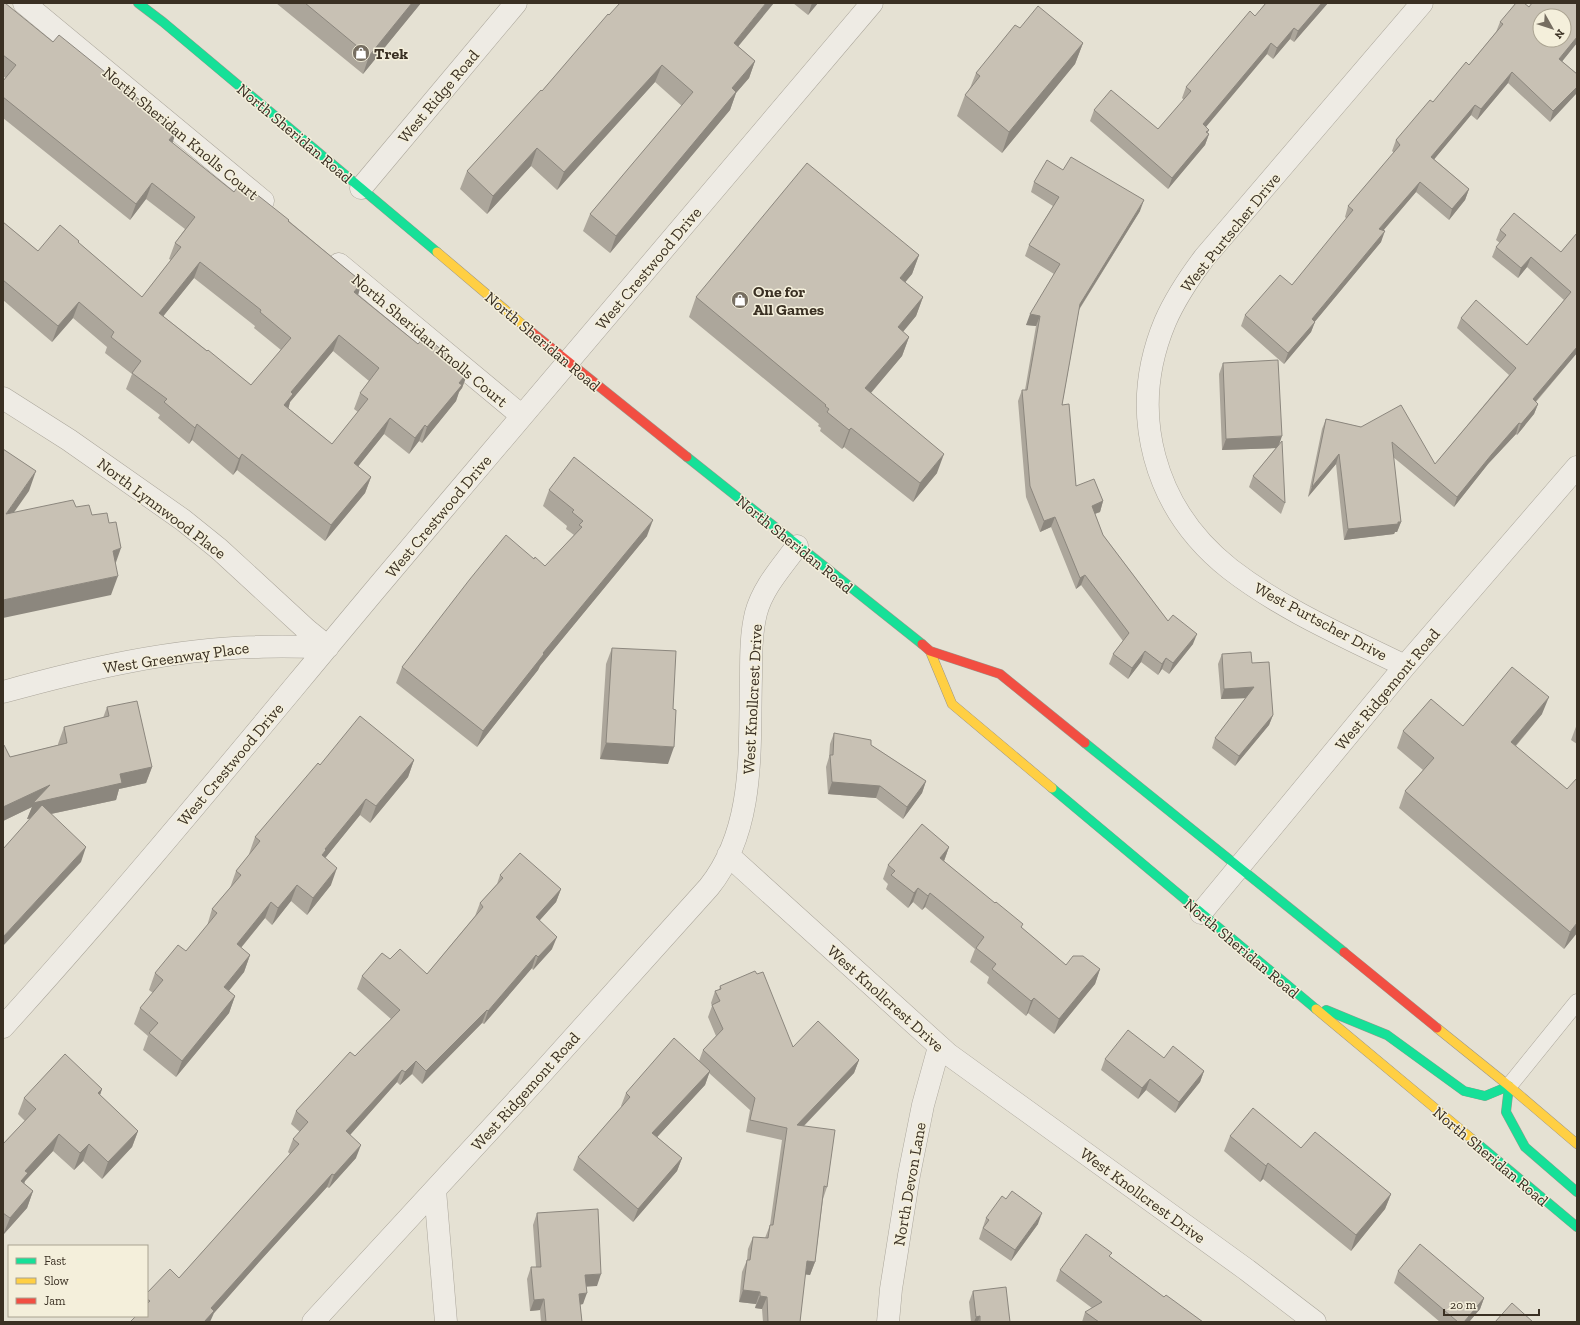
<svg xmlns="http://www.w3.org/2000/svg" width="1580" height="1325" viewBox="0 0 1580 1325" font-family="'Zilla Slab',serif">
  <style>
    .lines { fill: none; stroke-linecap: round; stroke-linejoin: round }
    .lane-casing { stroke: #aba69b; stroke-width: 17 }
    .street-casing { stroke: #aba69b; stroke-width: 23 }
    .fast-casing { stroke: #9b968b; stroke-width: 10 }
    .slow-casing { stroke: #9b968b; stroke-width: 10 }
    .jam-casing { stroke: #9b968b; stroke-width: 10 }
    .lane { stroke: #eeebe4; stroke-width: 16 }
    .street { stroke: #eeebe4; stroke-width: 22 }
    .fast { stroke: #16e098; stroke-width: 9 }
    .slow { stroke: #ffcf43; stroke-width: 9 }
    .jam { stroke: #f24e42; stroke-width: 9 }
    .wall { fill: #aca69b; fill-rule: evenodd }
    .shaded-wall { fill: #8c877e }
    .building { fill: #c8c1b4; stroke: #8c877e; fill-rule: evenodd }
    .labels { text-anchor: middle; stroke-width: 3; stroke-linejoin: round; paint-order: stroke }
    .poi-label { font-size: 16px; font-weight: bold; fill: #3a3023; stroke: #f4efdb; text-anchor: start }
    .street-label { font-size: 16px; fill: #3a3023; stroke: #f4efdb }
  </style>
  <rect width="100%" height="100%" fill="#e5e1d3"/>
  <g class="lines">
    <defs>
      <path id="lane" d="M 1509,1086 L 1577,1002"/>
      <path id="street" d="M 24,3 L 263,201
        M 361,188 L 516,3
        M 339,264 L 522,416
        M 3,398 L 69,440 L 183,520 L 219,549 L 307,630 L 328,647
        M 1405,666 C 1346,637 1283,610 1230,569 C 1154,509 1127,413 1165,322 C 1175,299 1189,278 1204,258 L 1422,3
        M 3,692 C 86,669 171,649 258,647 C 281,646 305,647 328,647
        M 728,855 L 948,1054 L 1247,1270 L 1315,1322
        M 1201,913 L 1405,666 L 1577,467
        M 3,1027 C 132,885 252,737 375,590 C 540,394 706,199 872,3
        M 435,1190 L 446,1322
        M 313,1322 L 532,1084 L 709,887 C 756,828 749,748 751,677 C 751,656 751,633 756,613 C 763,587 782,567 797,546
        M 888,1322 L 891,1289 L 909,1175 L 923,1105 L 939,1047"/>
      <path id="fast" d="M 138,3 L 163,22 L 437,252
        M 687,457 L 922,644
        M 1085,743 L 1344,952
        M 1052,788 L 1316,1009
        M 1326,1010 L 1387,1035 L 1464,1091 L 1485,1096 L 1509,1086
        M 1509,1086 L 1506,1112 L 1525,1147 L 1577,1192
        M 1472,1139 L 1577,1227"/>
      <path id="slow" d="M 437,252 L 529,330
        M 930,651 L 952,704 L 1052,788
        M 1316,1009 L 1472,1139
        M 1437,1028 L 1509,1086 L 1577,1144"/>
      <path id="jam" d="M 529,330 L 687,457
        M 922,644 L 930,651 L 1000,674 L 1085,743
        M 1344,952 L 1437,1028"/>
    </defs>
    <use href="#lane" class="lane-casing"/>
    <use href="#street" class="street-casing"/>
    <use href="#fast" class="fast-casing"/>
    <use href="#slow" class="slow-casing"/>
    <use href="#jam" class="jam-casing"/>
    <use href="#lane" class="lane"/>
    <use href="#street" class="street"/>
    <use href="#fast" class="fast"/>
    <use href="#slow" class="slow"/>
    <use href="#jam" class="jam"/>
  </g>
  <path class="wall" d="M 3,3 L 172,143 L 234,192 L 289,220 L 289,221 L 362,282 L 358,295 L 418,344 L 468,372 L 462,388 L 459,392 L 456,401 L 422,443 L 419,441 L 409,454 L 384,434 L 358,466 L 371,477 L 365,493 L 325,541 L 237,470 L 233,475 L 192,440 L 189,444 L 158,418 L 160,415 L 126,389 L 132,374 L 105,353 L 107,347 L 73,318 L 52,342 L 3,300 L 3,222 L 38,251 L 79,241 L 79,243 L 142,297 L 171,260 L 169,259 L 175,243 L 185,229 L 146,199 L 130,220 L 3,118 L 3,81 L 6,78 L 3,76 ZM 194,278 L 255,326 L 254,328 L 281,350 L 251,385 L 163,316 ZM 333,351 L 369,381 L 360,393 L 354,409 L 358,412 L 332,444 L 288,408 L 290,402 Z
    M 276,3 L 421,3 L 363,74 Z
    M 793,3 L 818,3 L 808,15 Z
    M 1266,3 L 1328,3 L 1294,42 L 1290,39 L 1273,59 L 1267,54 L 1206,127 L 1207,133 L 1209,134 L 1205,145 L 1168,189 L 1090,121 L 1094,110 L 1158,129 L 1184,100 L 1182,98 L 1186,87 L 1255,16 Z
    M 1577,3 L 1577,43 L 1562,61 L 1577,74 L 1550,122 L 1508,83 L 1477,120 L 1471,115 L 1434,159 L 1469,189 L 1465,200 L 1449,220 L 1416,192 L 1383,231 L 1381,242 L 1315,321 L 1311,332 L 1284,364 L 1241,326 L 1245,315 L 1292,285 L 1347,219 L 1345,217 L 1348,206 L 1394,153 L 1392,151 L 1396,140 L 1469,65 L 1496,32 L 1500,22 L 1529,7 Z
    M 609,15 L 739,47 L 755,61 L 749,78 L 736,93 L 730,110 L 610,253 L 583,231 L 590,214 L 682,106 L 655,82 L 557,190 L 531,166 L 487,214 L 460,189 L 467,171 L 542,91 Z
    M 1020,28 L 1083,43 L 1075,64 L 1002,153 L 957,116 L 965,95 L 970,88 L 976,73 Z
    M 1063,170 L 1140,211 L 1079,310 L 1062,405 L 1076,486 L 1103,501 L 1100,512 L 1095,514 L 1103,535 L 1168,621 L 1193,644 L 1169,674 L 1162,669 L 1158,675 L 1141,662 L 1128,679 L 1109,664 L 1113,654 L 1123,641 L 1081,585 L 1076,589 L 1051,527 L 1040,532 L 1026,497 L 1018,401 L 1022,390 L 1025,390 L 1036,326 L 1026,325 L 1054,274 L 1025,256 L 1029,245 L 1053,206 L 1031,192 L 1034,182 Z
    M 1500,230 L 1561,252 L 1577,233 L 1577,353 L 1536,402 L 1538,404 L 1534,414 L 1517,435 L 1516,434 L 1488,464 L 1454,507 L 1393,457 L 1401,522 L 1397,532 L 1395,532 L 1394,534 L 1344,540 L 1336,464 L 1308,497 L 1322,429 L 1326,419 L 1361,427 L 1435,464 L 1509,375 L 1457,328 L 1461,318 L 1527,345 L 1564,300 L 1527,267 L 1518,278 L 1492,257 L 1496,247 L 1500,243 L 1496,240 Z
    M 919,255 L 912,274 L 905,282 L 923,297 L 916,316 L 903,332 L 909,337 L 902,356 L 871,393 L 937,473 L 913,502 L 844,447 L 842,449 L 820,431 L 821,428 L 818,426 L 819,424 L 689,317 L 696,297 Z
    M 1223,363 L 1278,446 L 1285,503 L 1281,514 L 1249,487 L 1253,476 L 1276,448 L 1222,450 L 1219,374 Z
    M 549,490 L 647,536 L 540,666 L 538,670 L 477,747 L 396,683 L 402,667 L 545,566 L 574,535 L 566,529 L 567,526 L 543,506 Z
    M 612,648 L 668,764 L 600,759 L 606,664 Z
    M 1222,654 L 1252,663 L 1273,715 L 1269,725 L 1235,766 L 1212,748 L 1215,738 L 1246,698 L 1221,699 L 1218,664 Z
    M 107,707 L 152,767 L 146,783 L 119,789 L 116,800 L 51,814 L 81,862 L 30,819 L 27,819 L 32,807 L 3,821 L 3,745 L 10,757 L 58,745 L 58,744 L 64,727 L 103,718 Z
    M 1542,714 L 1516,746 L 1577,933 L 1564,949 L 1399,808 L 1405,791 L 1423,770 L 1397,748 L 1403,731 L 1463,726 Z
    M 1577,724 L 1577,744 L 1571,740 Z
    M 834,733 L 871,745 L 926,781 L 922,793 L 903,819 L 876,798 L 828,794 L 826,767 L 829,757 L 830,744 Z
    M 414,760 L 408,777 L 370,823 L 360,815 L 325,858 L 331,885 L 307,915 L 291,901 L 272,925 L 265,918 L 241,948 L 250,955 L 244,972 L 229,991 L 235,996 L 229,1013 L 176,1077 L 143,1050 L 148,1036 L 134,1024 L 140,1008 L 153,993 L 149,990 L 155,973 L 186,951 L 207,926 L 212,909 L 230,888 L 236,871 L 250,854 L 249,854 L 255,837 L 320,765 Z
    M 949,847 L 944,861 L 1022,928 L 1066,965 L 1100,969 L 1095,984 L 1054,1034 L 1028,1013 L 1026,1016 L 987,983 L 989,977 L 970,962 L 975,949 L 925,907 L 922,910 L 913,902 L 908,908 L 886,889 L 888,884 L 883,879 L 888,865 Z
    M 500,875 L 561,889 L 556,902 L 539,921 L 552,949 L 533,970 L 532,968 L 484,1024 L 482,1023 L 422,1084 L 412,1074 L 400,1085 L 397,1082 L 350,1135 L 356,1158 L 329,1188 L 327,1187 L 259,1262 L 214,1313 L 147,1316 L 147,1293 L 179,1278 L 290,1154 L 288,1152 L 293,1139 L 300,1132 L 291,1124 L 296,1111 L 355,1056 L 391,1019 L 357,989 L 362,976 L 390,959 L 427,974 L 475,916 L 480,903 L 497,884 Z
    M 720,986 L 793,1047 L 859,1060 L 854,1073 L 804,1126 L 827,1187 L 823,1199 L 815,1262 L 810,1275 L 805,1274 L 800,1322 L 763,1322 L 762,1309 L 755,1308 L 756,1304 L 739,1302 L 742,1272 L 747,1260 L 748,1249 L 753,1237 L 765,1238 L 770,1225 L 782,1140 L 746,1132 L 750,1110 L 709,1073 L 705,1085 L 657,1137 L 682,1158 L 677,1171 L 633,1222 L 573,1170 L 578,1157 L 622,1107 L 621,1106 L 626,1093 L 699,1061 L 703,1050 L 716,1036 L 708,1017 L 712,1006 L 711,1003 L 715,991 L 719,990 Z
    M 1105,1059 L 1204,1071 L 1200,1082 L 1175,1113 L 1146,1090 L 1138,1099 L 1101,1070 Z
    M 102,1089 L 100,1095 L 138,1131 L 132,1147 L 102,1179 L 83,1161 L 74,1170 L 53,1151 L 25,1181 L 24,1183 L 33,1191 L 27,1208 L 3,1235 L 3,1144 L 25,1121 L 18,1114 L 24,1098 Z
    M 1230,1136 L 1301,1148 L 1391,1194 L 1385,1209 L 1351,1251 L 1263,1179 L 1260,1182 L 1224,1151 Z
    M 537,1213 L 597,1286 L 586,1286 L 583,1304 L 580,1305 L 582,1322 L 541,1322 L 540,1310 L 530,1311 L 527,1279 L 531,1267 L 536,1267 L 533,1225 Z
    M 986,1218 L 1038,1224 L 1011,1261 L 979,1239 Z
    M 1110,1257 L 1164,1297 L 1203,1322 L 1082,1322 L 1085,1312 L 1092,1308 L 1056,1281 L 1060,1270 Z
    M 1398,1271 L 1484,1298 L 1480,1309 L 1469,1322 L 1440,1322 L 1394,1283 Z
    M 973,1291 L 1010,1322 L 971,1322 L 969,1302 Z"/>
  <path class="shaded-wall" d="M 412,3 L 421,3 L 363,74 L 369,56 Z
    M 766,3 L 774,3 L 727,60 L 734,43 Z
    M 812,3 L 818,3 L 808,15 Z
    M 1322,3 L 1328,3 L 1294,42 L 1298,31 Z
    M 1294,28 L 1290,39 L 1273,59 L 1277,48 Z
    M 1577,37 L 1577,43 L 1556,69 L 1559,59 Z
    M 1083,43 L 1075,64 L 1002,153 L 1009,132 Z
    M 1271,43 L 1267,54 L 1199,135 L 1203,124 Z
    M 755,61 L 749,78 L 736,93 L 730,110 L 610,253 L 616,236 L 732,88 Z
    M 662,65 L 655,82 L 557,190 L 564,172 Z
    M 1512,72 L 1508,83 L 1477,120 L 1481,109 Z
    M 1577,87 L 1577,93 L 1550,122 L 1553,111 Z
    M 1475,105 L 1471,115 L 1427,168 L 1431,157 Z
    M 177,130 L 171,147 L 169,140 Z
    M 1209,130 L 1205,138 L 1209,134 L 1205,145 L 1168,189 L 1172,178 L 1206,132 Z
    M 537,148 L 531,166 L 487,214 L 493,196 Z
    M 1420,182 L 1416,192 L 1375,240 L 1379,229 Z
    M 152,183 L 146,199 L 130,220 L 136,204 Z
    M 1469,189 L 1465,200 L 1449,220 L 1452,209 Z
    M 1144,200 L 1140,211 L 1076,314 L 1080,304 Z
    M 1385,231 L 1381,242 L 1308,330 L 1312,319 Z
    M 919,255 L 912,274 L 893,297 L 900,278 Z
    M 1531,257 L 1527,267 L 1518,278 L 1521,268 Z
    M 200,262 L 194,278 L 153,329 L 159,313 Z
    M 362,282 L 357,298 L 354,292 Z
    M 923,297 L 916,316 L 891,346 L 898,327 Z
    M 79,302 L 73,318 L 52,342 L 58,326 Z
    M 1030,314 L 1040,316 L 1036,326 L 1026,325 Z
    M 1315,322 L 1311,332 L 1284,364 L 1288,353 Z
    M 339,335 L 333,351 L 290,402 L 288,410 L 284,405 L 291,392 Z
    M 909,337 L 902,356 L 858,408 L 865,388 Z
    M 1577,347 L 1577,353 L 1529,409 L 1533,399 Z
    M 468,372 L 462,388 L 459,392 L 456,401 L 422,443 L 427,427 L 459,383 Z
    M 1538,404 L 1534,414 L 1517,435 L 1521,424 Z
    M 390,418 L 384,434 L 348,479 L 354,463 Z
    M 1519,423 L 1516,434 L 1488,464 L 1454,507 L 1457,497 L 1492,454 Z
    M 197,424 L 192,440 L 189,444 L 195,428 Z
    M 425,425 L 419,441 L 409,454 L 415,438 Z
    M 851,428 L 844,447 L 842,449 L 849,430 Z
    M 1282,436 L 1278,448 L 1222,450 L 1226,439 Z
    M 242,454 L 237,470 L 233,475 L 239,459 Z
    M 944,454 L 937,473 L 913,502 L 920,483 Z
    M 1339,454 L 1336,464 L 1308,497 L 1312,487 Z
    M 36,471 L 29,491 L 3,528 L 6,514 Z
    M 371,477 L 365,493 L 325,541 L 331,525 Z
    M 1103,501 L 1100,512 L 1088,516 L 1092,506 Z
    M 1055,517 L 1051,527 L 1040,532 L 1044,521 Z
    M 653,520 L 647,536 L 540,666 L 538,670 L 477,747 L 483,731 L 543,653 Z
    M 1401,522 L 1397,532 L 1395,532 L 1394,534 L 1344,540 L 1348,529 Z
    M 121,548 L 114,568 L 113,551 Z
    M 1085,575 L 1081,585 L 1076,589 L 1080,578 Z
    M 118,576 L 111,595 L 3,618 L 3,600 Z
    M 1197,634 L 1193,644 L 1169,674 L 1173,663 Z
    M 1145,651 L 1141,662 L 1128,679 L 1132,668 Z
    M 1166,658 L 1162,669 L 1158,675 L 1162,664 Z
    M 1254,687 L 1250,698 L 1221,699 L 1224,689 Z
    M 1549,697 L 1542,714 L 1505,758 L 1511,742 Z
    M 1273,715 L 1269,725 L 1235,766 L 1239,756 Z
    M 606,743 L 674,747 L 668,764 L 600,759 Z
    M 414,760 L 408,777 L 370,823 L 376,806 Z
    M 152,767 L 146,783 L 119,789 L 116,800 L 27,819 L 32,807 L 3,821 L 3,807 L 50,785 L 120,774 Z
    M 926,781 L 922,793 L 903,819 L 907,807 Z
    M 832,782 L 880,786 L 876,798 L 828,794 Z
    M 366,799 L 360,815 L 322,862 L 316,872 L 325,849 Z
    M 86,847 L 81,862 L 3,946 L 3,937 Z
    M 949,847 L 944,861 L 940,858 Z
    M 337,868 L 331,885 L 307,915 L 313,898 Z
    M 297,885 L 291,901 L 272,925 L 278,908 Z
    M 918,888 L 913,902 L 908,908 L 914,893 Z
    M 561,889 L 556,902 L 531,930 L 536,917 Z
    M 930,893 L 925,907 L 922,910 L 928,896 Z
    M 271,902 L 265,918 L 230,961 L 237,944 Z
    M 1577,923 L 1577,933 L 1564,949 L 1570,932 Z
    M 557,937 L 552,949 L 533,970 L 538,957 Z
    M 250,955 L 244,972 L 218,1004 L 224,987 Z
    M 536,955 L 532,968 L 484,1024 L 488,1011 Z
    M 1100,969 L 1095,984 L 1054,1034 L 1059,1019 Z
    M 235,996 L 229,1013 L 176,1077 L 182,1061 Z
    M 1034,998 L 1028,1013 L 1026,1016 L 1031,1001 Z
    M 487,1010 L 482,1023 L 422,1084 L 426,1071 Z
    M 859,1060 L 854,1073 L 793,1137 L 797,1125 Z
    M 416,1061 L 412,1074 L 400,1085 L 405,1072 Z
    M 402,1070 L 397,1082 L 342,1144 L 346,1131 Z
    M 710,1071 L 705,1085 L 648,1147 L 652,1133 Z
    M 1204,1071 L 1200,1082 L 1175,1113 L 1179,1102 Z
    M 1150,1079 L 1146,1090 L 1138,1099 L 1142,1088 Z
    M 102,1089 L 96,1106 L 98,1093 Z
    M 138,1131 L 132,1147 L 102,1179 L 108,1162 Z
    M 59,1134 L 53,1151 L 25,1181 L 22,1190 L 15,1198 L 25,1171 Z
    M 89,1144 L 83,1161 L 74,1170 L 80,1153 Z
    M 361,1145 L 356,1158 L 329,1188 L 334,1175 Z
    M 682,1158 L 677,1171 L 633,1222 L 638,1209 Z
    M 1268,1163 L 1263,1179 L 1260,1182 L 1266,1166 Z
    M 332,1174 L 327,1187 L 259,1262 L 214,1313 L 210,1322 L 204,1322 L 211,1308 L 264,1249 Z
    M 33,1191 L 27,1208 L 3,1235 L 10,1218 Z
    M 1391,1194 L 1385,1209 L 1351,1251 L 1356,1235 Z
    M 1042,1213 L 1038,1224 L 1011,1261 L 1015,1250 Z
    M 807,1261 L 815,1262 L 810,1275 L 802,1274 Z
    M 601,1274 L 597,1286 L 581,1287 L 585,1275 Z
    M 743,1290 L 760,1292 L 756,1304 L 739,1302 Z
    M 587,1293 L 583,1304 L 575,1305 L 579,1294 Z
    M 760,1296 L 767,1297 L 762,1309 L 755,1308 Z
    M 1484,1298 L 1480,1309 L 1469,1322 L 1464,1322 Z
    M 544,1299 L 540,1310 L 530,1311 L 534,1300 Z
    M 980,1316 L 978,1322 L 974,1322 L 976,1317 Z"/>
  <path class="building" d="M 3,3 L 5,3 L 53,42 L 59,35 L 177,130 L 169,140 L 234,192 L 241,182 L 289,220 L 288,221 L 362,282 L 354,292 L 418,344 L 425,336 L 468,372 L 459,383 L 462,385 L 427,427 L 425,425 L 415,438 L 390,418 L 354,463 L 371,477 L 331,525 L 242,454 L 239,459 L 197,424 L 195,428 L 164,402 L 167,399 L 132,373 L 141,361 L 111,337 L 114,332 L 79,302 L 58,326 L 3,280 L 3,222 L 38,251 L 60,225 L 79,241 L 78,242 L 142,297 L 181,247 L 175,243 L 195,217 L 152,183 L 136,204 L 3,97 L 3,81 L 16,65 L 3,55 ZM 200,262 L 261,310 L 260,312 L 291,338 L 251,385 L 208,350 L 207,351 L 159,313 ZM 339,335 L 379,368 L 360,393 L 368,399 L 332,444 L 284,405 L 293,394 L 291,392 Z
    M 305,3 L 412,3 L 369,56 Z
    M 620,3 L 766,3 L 734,43 L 755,61 L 732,88 L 736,92 L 616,236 L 590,214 L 693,92 L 662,65 L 564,172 L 537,148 L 493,196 L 467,171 L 541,90 L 542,91 L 608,14 L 609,15 Z
    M 1266,3 L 1322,3 L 1298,31 L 1294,28 L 1277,48 L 1271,43 L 1203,124 L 1209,130 L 1206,132 L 1209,134 L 1172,178 L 1094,110 L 1111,90 L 1158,129 L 1191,91 L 1186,87 L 1250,11 L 1255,16 Z
    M 1516,3 L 1524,3 L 1529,7 L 1532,3 L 1577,3 L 1577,37 L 1559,59 L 1577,74 L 1577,87 L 1553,111 L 1512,72 L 1481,109 L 1475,105 L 1431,157 L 1469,189 L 1452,209 L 1420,182 L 1379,229 L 1385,231 L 1312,319 L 1315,322 L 1288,353 L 1245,315 L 1280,275 L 1292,285 L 1353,210 L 1348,206 L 1400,145 L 1396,140 L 1430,100 L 1433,102 L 1466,62 L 1469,65 L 1503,24 L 1500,22 ZM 1540,16 L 1564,16 L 1564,40 L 1540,40 Z
    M 1038,6 L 1083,43 L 1009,132 L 965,95 L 980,76 L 976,73 L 1015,25 L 1020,28 Z
    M 1071,157 L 1144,200 L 1080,304 L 1062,405 L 1069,404 L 1076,486 L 1094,479 L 1103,501 L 1092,506 L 1103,535 L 1168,621 L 1173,615 L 1197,634 L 1173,663 L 1166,658 L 1162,664 L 1145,651 L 1132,668 L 1113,654 L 1129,633 L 1085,575 L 1080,578 L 1055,517 L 1044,521 L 1030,486 L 1022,390 L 1027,390 L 1040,316 L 1030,314 L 1060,264 L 1029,245 L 1059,197 L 1034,182 L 1047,160 L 1063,170 Z
    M 807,163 L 919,255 L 900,278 L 923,297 L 898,327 L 909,337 L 865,388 L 944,454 L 920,483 L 851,428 L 849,430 L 827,412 L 829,409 L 825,406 L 826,405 L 696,297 Z
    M 1514,213 L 1561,252 L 1577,233 L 1577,331 L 1576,332 L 1577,333 L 1577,347 L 1533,399 L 1538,404 L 1521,424 L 1519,423 L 1492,454 L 1457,497 L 1392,442 L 1401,522 L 1398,522 L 1398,524 L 1348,529 L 1339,454 L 1312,487 L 1326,419 L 1361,427 L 1401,405 L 1435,464 L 1516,368 L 1461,318 L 1476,300 L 1527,345 L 1571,292 L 1531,257 L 1521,268 L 1496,247 L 1506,235 L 1500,230 Z
    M 1278,360 L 1282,436 L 1226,439 L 1223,363 Z
    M 1282,441 L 1285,503 L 1253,476 Z
    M 3,449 L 36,471 L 6,514 L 73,500 L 76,507 L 89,505 L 92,515 L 107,513 L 109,523 L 116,522 L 121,548 L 113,551 L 118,576 L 3,600 Z
    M 574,457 L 653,520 L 543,653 L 544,654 L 483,731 L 402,667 L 470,579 L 506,535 L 534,559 L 535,557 L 545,566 L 582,527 L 579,525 L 583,521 L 572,512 L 574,510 L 549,490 Z
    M 612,648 L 676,651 L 673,709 L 676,710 L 674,747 L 606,743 Z
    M 1251,652 L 1252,663 L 1269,662 L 1273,715 L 1239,756 L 1215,738 L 1254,687 L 1224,689 L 1222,654 Z
    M 1512,667 L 1549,697 L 1511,742 L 1567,789 L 1577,778 L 1577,923 L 1570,932 L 1405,791 L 1434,758 L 1403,731 L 1431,699 L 1463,726 Z
    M 137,701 L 152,767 L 120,774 L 122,783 L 33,803 L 50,785 L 3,807 L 3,745 L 4,745 L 10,757 L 67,743 L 64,727 L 109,716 L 107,707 Z
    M 360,716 L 414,760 L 376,806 L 366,799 L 325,849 L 326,850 L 322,855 L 337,868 L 313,898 L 297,885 L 278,908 L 271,902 L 237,944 L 250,955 L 224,987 L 235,996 L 182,1061 L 149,1033 L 158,1023 L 140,1008 L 163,980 L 155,973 L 178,945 L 186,951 L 217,913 L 212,909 L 241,875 L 236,871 L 260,841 L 255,837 L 318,763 L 320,765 Z
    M 834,733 L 871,740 L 871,745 L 926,781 L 907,807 L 880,786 L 832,782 L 830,755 L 833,755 Z
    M 42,805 L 86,847 L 3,937 L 3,849 Z
    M 922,824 L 949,847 L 940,858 L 995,903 L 996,902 L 1023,924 L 1021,927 L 1066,965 L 1073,956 L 1083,956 L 1100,969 L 1059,1019 L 1034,998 L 1031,1001 L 992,969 L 996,964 L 976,948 L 984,937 L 930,893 L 928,896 L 918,888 L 914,893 L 891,875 L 895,871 L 888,865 Z
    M 520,853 L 561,889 L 536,917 L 557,937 L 538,957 L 536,955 L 488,1011 L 487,1010 L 426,1071 L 416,1061 L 405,1072 L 402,1070 L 346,1131 L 361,1145 L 334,1175 L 332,1174 L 264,1249 L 211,1308 L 214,1311 L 204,1322 L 130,1322 L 136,1316 L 147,1316 L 147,1304 L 150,1301 L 147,1299 L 147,1293 L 170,1269 L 179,1278 L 299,1144 L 293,1139 L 308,1122 L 296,1111 L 350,1052 L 355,1056 L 400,1010 L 362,976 L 382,953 L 390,959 L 400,949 L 427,974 L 483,907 L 480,903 L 503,878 L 500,875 Z
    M 755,971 L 757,974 L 763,972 L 793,1047 L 818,1021 L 859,1060 L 797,1125 L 835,1130 L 827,1187 L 824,1186 L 815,1262 L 807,1261 L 800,1322 L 768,1322 L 767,1297 L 760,1296 L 760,1292 L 743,1290 L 747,1260 L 750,1260 L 753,1237 L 768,1238 L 770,1225 L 773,1225 L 787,1128 L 750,1120 L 755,1098 L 703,1050 L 723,1029 L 712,1005 L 720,1001 L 715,991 L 721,989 L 720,986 Z
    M 1128,1030 L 1164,1058 L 1173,1046 L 1204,1071 L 1179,1102 L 1150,1079 L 1142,1088 L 1105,1059 Z
    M 674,1038 L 710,1071 L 652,1133 L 682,1158 L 638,1209 L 578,1157 L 630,1097 L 626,1093 Z
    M 65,1054 L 102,1089 L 98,1093 L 138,1131 L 108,1162 L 89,1144 L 80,1153 L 59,1134 L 25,1171 L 28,1173 L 21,1181 L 33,1191 L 10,1218 L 3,1213 L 3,1144 L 36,1109 L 24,1098 Z
    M 1253,1108 L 1301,1148 L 1315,1132 L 1391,1194 L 1356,1235 L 1268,1163 L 1266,1166 L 1230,1136 Z
    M 1012,1191 L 1042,1213 L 1015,1250 L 983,1228 L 989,1220 L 986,1218 L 1002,1196 L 1006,1199 Z
    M 598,1209 L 601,1274 L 585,1275 L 587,1293 L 579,1294 L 582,1322 L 546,1322 L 544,1299 L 534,1300 L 531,1267 L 541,1267 L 537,1213 Z
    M 1086,1234 L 1112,1253 L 1109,1256 L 1164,1297 L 1166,1295 L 1203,1322 L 1099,1322 L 1085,1312 L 1102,1302 L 1060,1270 Z
    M 1420,1244 L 1484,1298 L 1464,1322 L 1458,1322 L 1398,1271 Z
    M 1006,1287 L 1010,1322 L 980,1322 L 980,1316 L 976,1317 L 973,1291 Z
    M 1512,1303 L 1533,1322 L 1495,1322 Z"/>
  <defs>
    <symbol id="shop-disc" viewBox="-11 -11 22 22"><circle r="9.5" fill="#766e61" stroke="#f4efdb"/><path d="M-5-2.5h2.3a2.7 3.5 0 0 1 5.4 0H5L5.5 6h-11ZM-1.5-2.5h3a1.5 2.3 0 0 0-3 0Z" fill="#fff"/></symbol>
  </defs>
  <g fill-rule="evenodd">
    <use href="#shop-disc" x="351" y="43" width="20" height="20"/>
    <use href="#shop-disc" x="730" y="290" width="20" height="20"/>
  </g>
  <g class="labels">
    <g class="poi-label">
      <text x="374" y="59">Trek</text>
      <text x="753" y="297">One for<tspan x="753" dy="18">All Games</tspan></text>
    </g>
    <g class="street-label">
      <text transform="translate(438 96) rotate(-50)" y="6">West Ridge Road</text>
      <text transform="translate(181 133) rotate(40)" y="6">North Sheridan Knolls Court</text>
      <text transform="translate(295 133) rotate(40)" y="6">North Sheridan Road</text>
      <text transform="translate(1230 232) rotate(-51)" y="6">West Purtscher Drive</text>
      <text transform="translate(648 268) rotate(-50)" y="6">West Crestwood Drive</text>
      <text transform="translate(430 340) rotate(40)" y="6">North Sheridan Knolls Court</text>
      <text transform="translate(543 341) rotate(40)" y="6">North Sheridan Road</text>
      <text transform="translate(162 508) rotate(37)" y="6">North Lynnwood Place</text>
      <text transform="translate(438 516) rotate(-50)" y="6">West Crestwood Drive</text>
      <text transform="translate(795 544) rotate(39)" y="6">North Sheridan Road</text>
      <text transform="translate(1321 621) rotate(28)" y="6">West Purtscher Drive</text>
      <text transform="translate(176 657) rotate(-8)" y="6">West Greenway Place</text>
      <text transform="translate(1387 689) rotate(-50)" y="6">West Ridgemont Road</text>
      <text transform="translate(752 699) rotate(-87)" y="6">West Knollcrest Drive</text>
      <text transform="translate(230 764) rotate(-50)" y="6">West Crestwood Drive</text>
      <text transform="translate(1242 948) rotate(40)" y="6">North Sheridan Road</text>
      <text transform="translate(886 998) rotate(42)" y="6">West Knollcrest Drive</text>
      <text transform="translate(525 1091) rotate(-48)" y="6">West Ridgemont Road</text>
      <text transform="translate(1491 1156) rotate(40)" y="6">North Sheridan Road</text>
      <text transform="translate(909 1184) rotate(-80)" y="6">North Devon Lane</text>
      <text transform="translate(1143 1195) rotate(36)" y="6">West Knollcrest Drive</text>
    </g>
  </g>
  <rect width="1580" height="1325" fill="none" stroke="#3a3023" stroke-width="8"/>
  <rect x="8" y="1245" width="140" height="72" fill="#f4efdb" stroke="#aaa391"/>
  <rect x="16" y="1258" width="20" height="6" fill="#16e098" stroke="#aaa391"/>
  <text x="44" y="1265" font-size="12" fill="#3a3023">Fast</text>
  <rect x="16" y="1278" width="20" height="6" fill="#ffcf43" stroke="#aaa391"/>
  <text x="44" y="1285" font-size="12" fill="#3a3023">Slow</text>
  <rect x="16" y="1298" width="20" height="6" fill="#f24e42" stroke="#aaa391"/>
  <text x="44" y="1305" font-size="12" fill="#3a3023">Jam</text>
  <g transform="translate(1552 28) rotate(129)"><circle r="19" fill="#f4efdb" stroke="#aaa391"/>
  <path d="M0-3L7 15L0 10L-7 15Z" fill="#766e61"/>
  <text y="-6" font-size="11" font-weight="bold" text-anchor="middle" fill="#3a3023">N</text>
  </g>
  <path d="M1444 1309v6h95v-6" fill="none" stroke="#3a3023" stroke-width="2"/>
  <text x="1450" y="1309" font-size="12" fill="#3a3023" stroke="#f4efdb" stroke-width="3" paint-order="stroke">20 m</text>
</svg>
